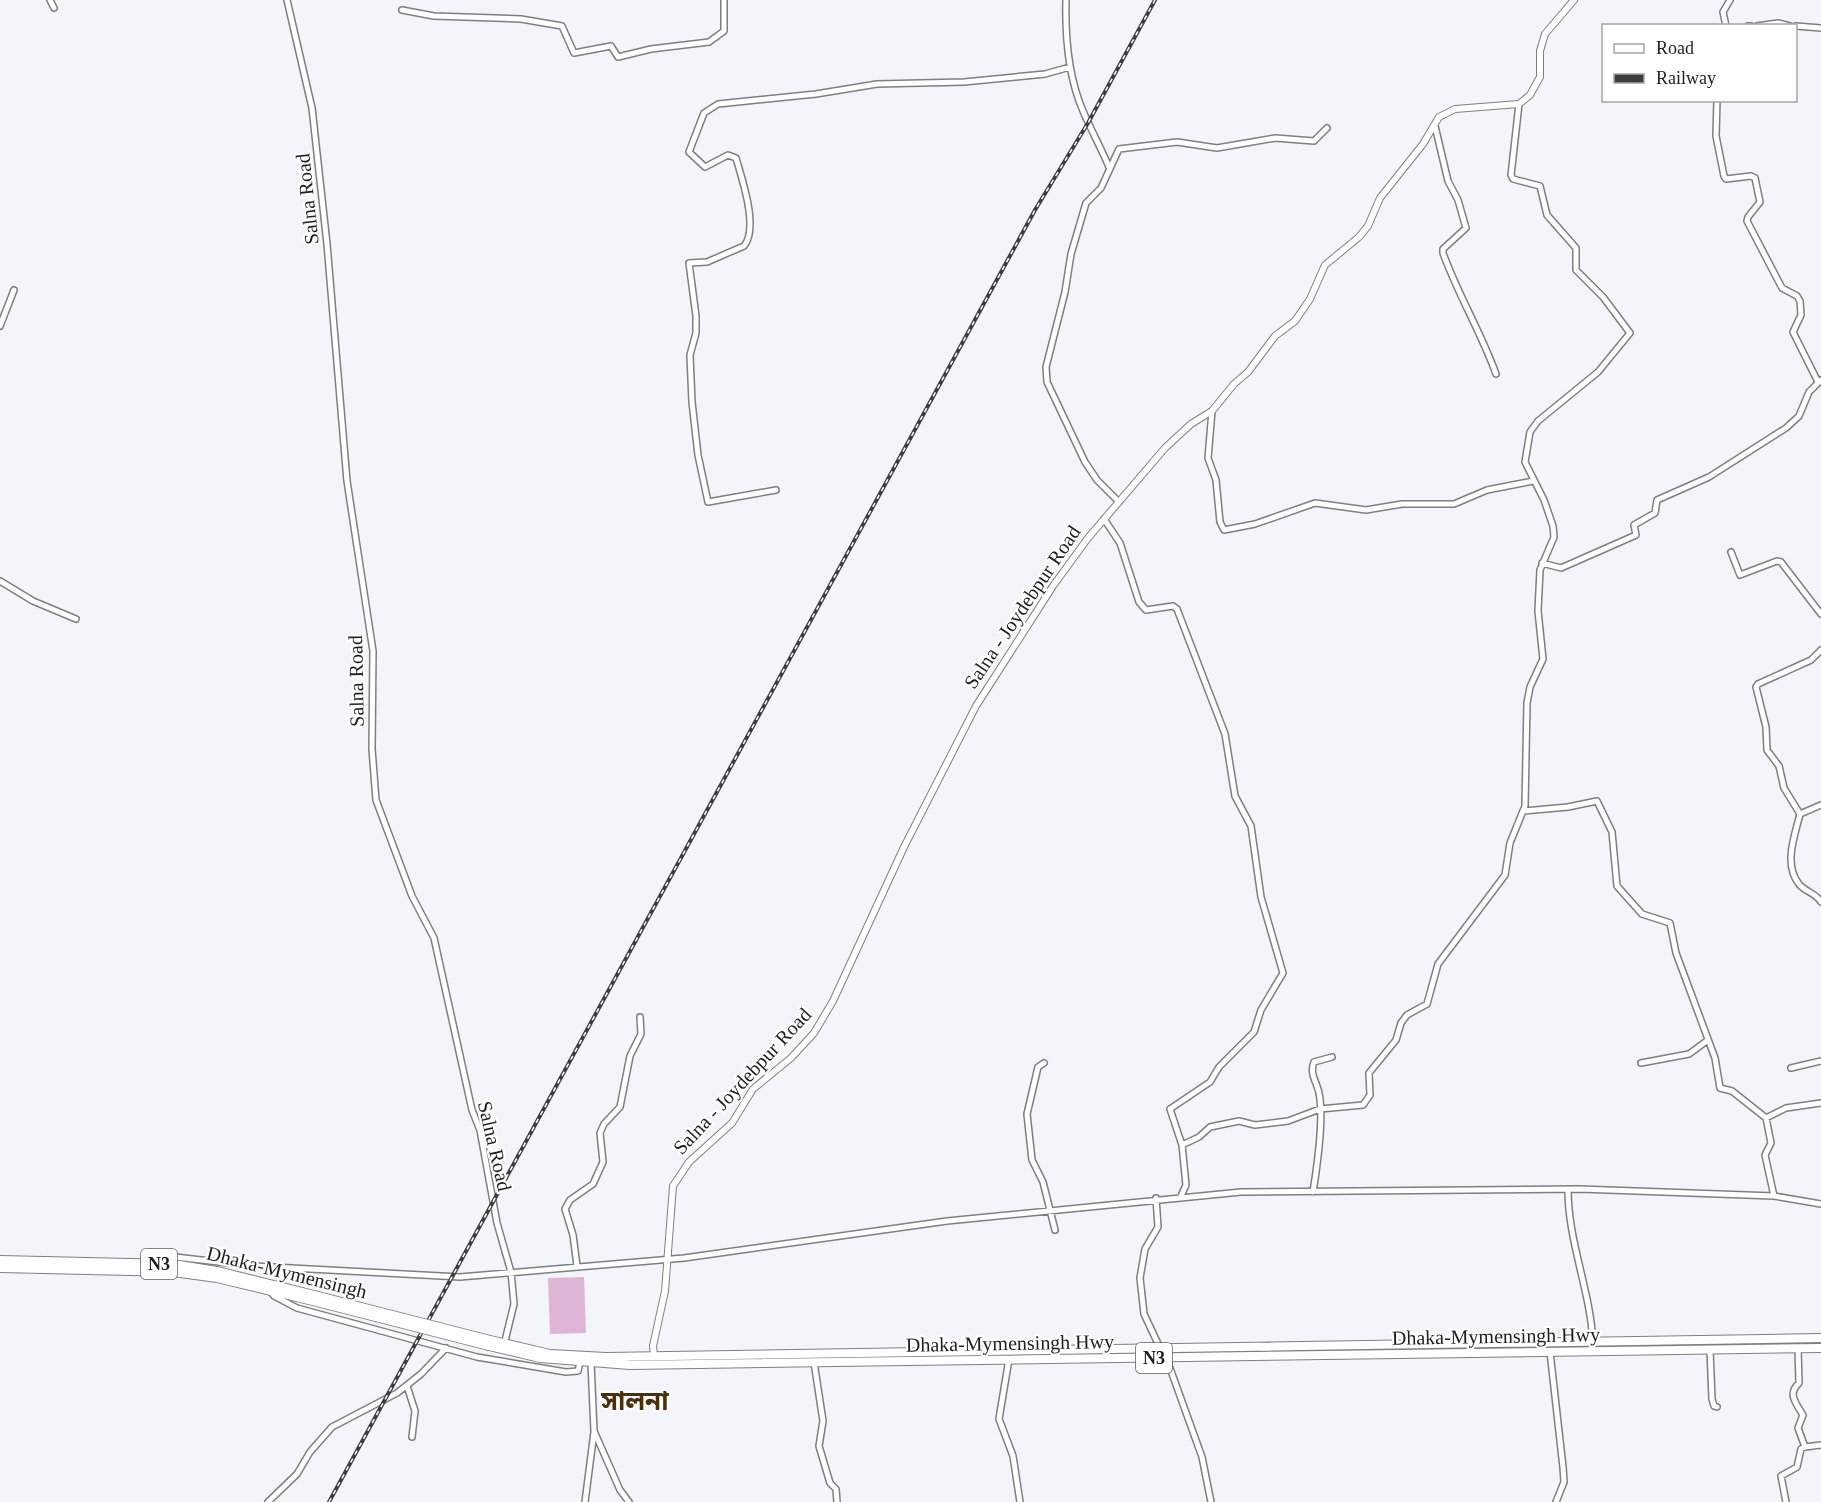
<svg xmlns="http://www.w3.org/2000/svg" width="1821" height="1502" viewBox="0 0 1821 1502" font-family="'Times New Roman','Noto Sans Bengali',serif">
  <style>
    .green { fill: #dfb5d5 }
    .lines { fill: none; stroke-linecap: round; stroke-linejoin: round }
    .minor-casing { stroke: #7d7f83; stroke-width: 8 }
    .major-casing { stroke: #7d7f83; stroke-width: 8 }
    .highway-casing { stroke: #7d7f83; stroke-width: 10 }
    .minor { stroke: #fff; stroke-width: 5 }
    .major { stroke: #fff; stroke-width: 6 }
    .highway { stroke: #fff; stroke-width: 8 }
    .rail-casing { stroke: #3c3d40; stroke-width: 4 }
    .rail { stroke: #fff; stroke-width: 1.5; stroke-dasharray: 4.5; stroke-linecap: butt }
    .highway-bridge-casing { stroke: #7d7f83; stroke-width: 10; stroke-linecap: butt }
    .highway-bridge { stroke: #fff; stroke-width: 8 }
    .labels { text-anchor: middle; stroke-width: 4.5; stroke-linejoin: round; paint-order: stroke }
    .shield { fill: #fff; stroke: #616263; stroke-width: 1.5 }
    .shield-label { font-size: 18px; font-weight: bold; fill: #1d1e20 }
    .street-label { font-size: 20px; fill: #1d1e20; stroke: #fff }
    .district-label { font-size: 26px; font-weight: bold; fill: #49310e; stroke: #fff }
  </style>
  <rect width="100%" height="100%" fill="#f3f5fa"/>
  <path class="green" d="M 584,1277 L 586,1333 L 550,1334 L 548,1278 Z"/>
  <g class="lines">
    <defs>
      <path id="minor" d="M 50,0 L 54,8
        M 287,0 L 312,108 L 327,244 L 347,481 L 373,651 L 372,749 L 376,800 L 412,896 L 434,938 L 472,1110 L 480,1130 L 497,1223 L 511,1272 L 514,1304 L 504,1345
        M 1066,0 C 1065,38 1068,76 1083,111 C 1091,130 1101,148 1109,167
        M 402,10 L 434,16 L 521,19 L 562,26 L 574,53 L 611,46 L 618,57 L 651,49 L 709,42 L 724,31 L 724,0
        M 1726,26 L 1723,12 L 1730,0
        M 1748,26 L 1751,26
        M 1757,26 L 1778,23 L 1790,26
        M 1796,26 L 1821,28
        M 1717,100 L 1716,136 L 1724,176 L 1726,179 L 1751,176 L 1755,178 L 1760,202 L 1748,217 L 1747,221 L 1782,288 L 1797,296 L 1800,301 L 1801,315 L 1793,332 L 1818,382
        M 1435,126 L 1448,181 L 1458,200 L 1466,228 L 1443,249 L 1443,253 C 1458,295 1481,332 1496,374
        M 0,326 L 14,290
        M 1212,411 L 1208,458 L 1216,480 L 1220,522 L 1224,530 L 1255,524 L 1315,503 L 1366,510 L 1402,504 L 1454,504 L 1487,490 L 1533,481
        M 776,490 L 708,502 L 698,455 L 692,402 L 690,355 L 696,333 L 696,316 L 689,263 L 707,262 L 744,246 C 759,228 742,179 736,158 L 728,155 L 705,167 L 689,152 L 704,113 L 718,104 L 816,94 L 877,84 L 964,82 L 1045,74 L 1070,67
        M 1119,502 L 1097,480 L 1085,462 L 1047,382 L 1046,367 L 1065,292 L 1071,254 L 1086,203 L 1101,188 L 1119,149 L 1177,142 L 1217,148 L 1275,138 L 1314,141 L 1327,128
        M 1104,519 L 1120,543 L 1139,602 L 1146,610 L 1173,606 L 1177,609 L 1225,734 L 1235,796 L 1251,826 L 1261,897 L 1283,973 L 1261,1010 L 1254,1032 L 1219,1067 L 1210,1082 L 1170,1109 L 1182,1145
        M 1731,552 L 1740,575 L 1777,561 L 1781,562 L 1821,614
        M 1542,563 L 1561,568 L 1636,535 L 1634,525 L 1655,513 L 1657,500 L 1709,477 L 1786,428 L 1799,416 L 1809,392 L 1821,380
        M 0,581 L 33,601 L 76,619
        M 1821,650 L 1811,660 L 1758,684 L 1756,687 L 1766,727 L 1767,750 L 1779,766 L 1784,788 L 1800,814 C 1795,835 1783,864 1799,884 C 1805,892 1815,892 1821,902
        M 1523,811 L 1568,807 L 1597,801 L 1612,832 L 1617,886 L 1642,914 L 1670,923 L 1676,953 L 1715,1058 L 1720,1088 L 1732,1091 L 1766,1118 L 1786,1108 L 1821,1103
        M 1800,814 L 1821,805
        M 1044,1063 L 1038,1067 L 1027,1114 L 1032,1160 L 1043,1182 L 1055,1230
        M 1641,1063 L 1689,1054 L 1708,1040
        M 1791,1068 L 1821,1061
        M 1766,1118 L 1771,1143 L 1765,1155 L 1774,1196
        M 1568,1189 C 1568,1242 1590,1289 1593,1342
        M 1313,1192 C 1317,1167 1324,1117 1319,1093 C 1317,1082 1309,1074 1314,1062 L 1332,1057
        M 1181,1196 L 1186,1185 L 1182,1145 L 1199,1137 L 1210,1127 L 1239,1121 L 1255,1125 L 1288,1121 L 1320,1109 L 1363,1105 L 1370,1095 L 1369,1073 L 1396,1040 L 1401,1023 L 1407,1015 L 1427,1004 L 1438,964 L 1505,875 L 1510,843 L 1525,806 L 1527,703 L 1530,687 L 1543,659 L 1538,611 L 1540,570 L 1554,537 L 1553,526 L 1544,500 L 1525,462 L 1530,432 L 1538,421 L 1598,372 L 1630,333 L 1603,297 L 1576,270 L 1576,248 L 1547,215 L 1540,186 L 1513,179 L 1511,175 L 1519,104
        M 1156,1198 L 1158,1227 L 1145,1249 L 1140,1278 L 1144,1314 L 1160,1348
        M 175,1257 L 254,1266 L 460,1277 L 684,1258 L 947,1221 L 1241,1192 L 1580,1189 L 1774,1196 L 1821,1204
        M 577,1266 L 573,1235 L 565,1209 L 570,1200 L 593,1184 L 603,1162 L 600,1133 L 604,1124 L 620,1107 L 630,1056 L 641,1034 L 640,1017
        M 270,1291 L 274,1296 L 297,1308 L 477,1357 L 566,1372 L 578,1371 L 580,1362
        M 1710,1350 L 1712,1399 L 1714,1406 L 1717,1407
        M 1550,1352 L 1563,1467 L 1564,1482 L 1556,1502
        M 1166,1357 L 1202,1457 L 1211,1502
        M 1009,1359 L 999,1419 L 1013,1456 L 1020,1502
        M 814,1362 L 823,1421 L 819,1446 L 830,1483 L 836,1489 L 837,1502
        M 591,1363 L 594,1431 L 620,1490 L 629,1502
        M 407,1386 L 415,1411 L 412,1437
        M 1805,1447 L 1821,1445
        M 268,1502 L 297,1474 L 310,1452 L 332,1427 L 397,1393 L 421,1374 L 446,1348
        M 585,1502 L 594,1432
        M 1786,1502 L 1781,1476 L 1797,1467 L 1801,1449 L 1805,1447 L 1798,1428 L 1803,1415 C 1796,1403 1787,1394 1799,1383 L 1798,1348"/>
      <path id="major" d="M 654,1356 L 653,1346 L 665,1291 L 673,1186 L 689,1162 L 732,1123 L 753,1089 L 791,1058 L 814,1033 L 833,1001 L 904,847 L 976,706 L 1053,586 L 1088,538 L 1165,448 L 1191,424 L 1212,411 L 1234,384 L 1248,372 L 1275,336 L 1295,321 L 1310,299 L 1325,265 L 1359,237 L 1368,226 L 1380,198 L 1423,144 L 1439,117 L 1455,109 L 1519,104 L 1530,95 L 1540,77 L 1540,51 L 1545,34 L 1574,0"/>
      <path id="highway" d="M 0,1260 L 173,1264 L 217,1271 L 314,1295
        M 0,1268 L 173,1272 L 217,1278 L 313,1301
        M 490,1340 L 550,1354 L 606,1357 L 1821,1338
        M 489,1346 L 540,1358 L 630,1365 L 1821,1348"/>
    </defs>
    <use href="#minor" class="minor-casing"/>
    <use href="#major" class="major-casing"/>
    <use href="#highway" class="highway-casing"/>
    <use href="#minor" class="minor"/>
    <use href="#major" class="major"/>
    <use href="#highway" class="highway"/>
    <defs>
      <path id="rail" d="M 329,1502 L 1035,210 L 1088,123 L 1155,0"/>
    </defs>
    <use href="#rail" class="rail-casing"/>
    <use href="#rail" class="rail"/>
    <defs>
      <path id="highway-bridge" d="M 314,1295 L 490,1340
        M 313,1301 L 489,1346"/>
    </defs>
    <use href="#highway-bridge" class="highway-bridge-casing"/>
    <use href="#highway-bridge" class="highway-bridge"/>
  </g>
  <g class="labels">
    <g class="shield">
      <rect x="141" y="1249" width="36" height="30" rx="4.5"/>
      <rect x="1136" y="1343" width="36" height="30" rx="4.5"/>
    </g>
    <g class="shield-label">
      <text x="159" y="1270">N3</text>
      <text x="1154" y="1364">N3</text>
    </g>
    <g class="street-label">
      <text transform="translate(307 199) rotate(-96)" y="7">Salna Road</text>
      <text transform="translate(1022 607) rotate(-56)" y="7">Salna - Joydebpur Road</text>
      <text transform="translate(356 681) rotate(-91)" y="7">Salna Road</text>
      <text transform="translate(742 1081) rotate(-47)" y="7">Salna - Joydebpur Road</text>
      <text transform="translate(495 1146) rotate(77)" y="7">Salna Road</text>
      <text transform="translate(287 1272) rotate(14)" y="7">Dhaka-Mymensingh</text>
      <text transform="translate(1496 1336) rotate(-1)" y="7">Dhaka-Mymensingh Hwy</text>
      <text transform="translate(1010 1343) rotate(-1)" y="7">Dhaka-Mymensingh Hwy</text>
    </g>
    <g class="district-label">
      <text x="635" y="1410">সালনা</text>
    </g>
  </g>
  <rect x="1602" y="24" width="195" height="78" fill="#ffffff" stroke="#a5a5a6" stroke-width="1.5"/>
  <rect x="1614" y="44" width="30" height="9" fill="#ffffff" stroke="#a5a5a6" stroke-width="1.5"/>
  <text x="1656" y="54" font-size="18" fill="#1d1e20">Road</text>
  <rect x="1614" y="74" width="30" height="9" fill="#3c3d40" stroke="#a5a5a6" stroke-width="1.5"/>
  <text x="1656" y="84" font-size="18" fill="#1d1e20">Railway</text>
</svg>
